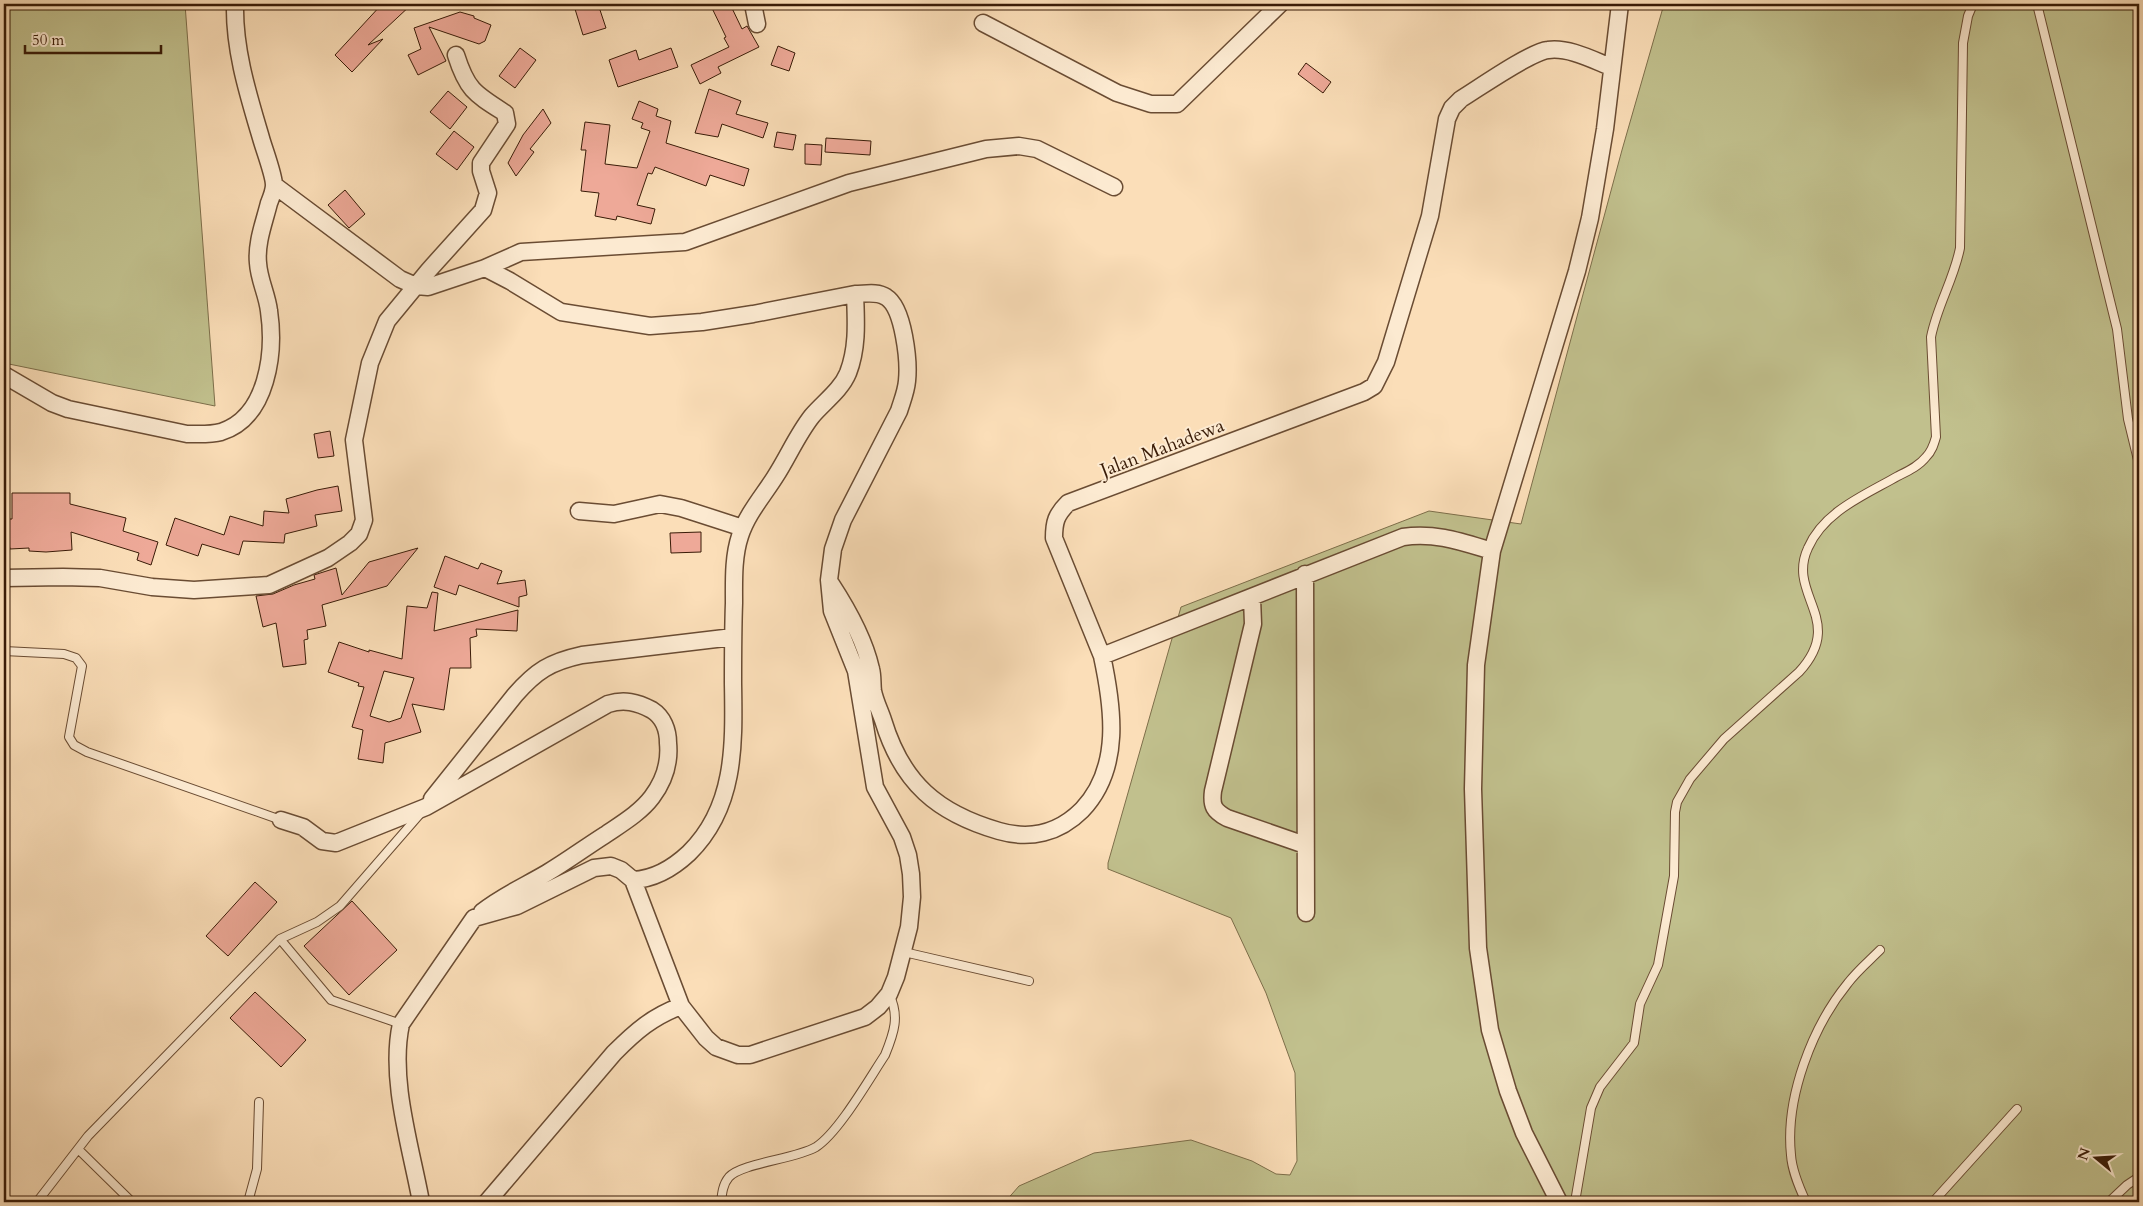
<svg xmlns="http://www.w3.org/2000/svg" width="2143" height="1206" viewBox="0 0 2143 1206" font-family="Cardo,serif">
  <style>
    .green { fill: #c1c08d; stroke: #7d6e4a }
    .building { fill: #eea998; stroke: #391b07; fill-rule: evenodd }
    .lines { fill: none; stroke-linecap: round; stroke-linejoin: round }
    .service-casing { stroke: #6a4c33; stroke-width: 10 }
    .minor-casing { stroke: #6a4c33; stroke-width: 19 }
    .service { stroke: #fcead1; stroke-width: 8 }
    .minor { stroke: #fcead1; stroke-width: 16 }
    .labels { text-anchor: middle; stroke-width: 4; stroke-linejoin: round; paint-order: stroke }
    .street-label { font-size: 19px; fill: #391b07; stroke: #fcead1 }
  </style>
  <rect width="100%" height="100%" fill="#fbdeb8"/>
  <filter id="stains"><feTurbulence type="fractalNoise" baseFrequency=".004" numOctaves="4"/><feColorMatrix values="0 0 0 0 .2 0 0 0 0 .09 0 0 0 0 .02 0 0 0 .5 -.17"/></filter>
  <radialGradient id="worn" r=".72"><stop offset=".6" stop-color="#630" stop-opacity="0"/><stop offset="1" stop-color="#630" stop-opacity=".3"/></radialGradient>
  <path class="green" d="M 4,4 L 185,4 L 215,406 L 4,363 Z
    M 1664,4 L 2139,4 L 2139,1202 L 1005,1202 L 1019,1186 L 1094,1153 L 1191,1140 L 1252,1161 L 1276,1174 L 1290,1175 L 1297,1161 L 1295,1073 L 1266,993 L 1231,918 L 1108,869 L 1108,863 L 1181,607 L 1429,511 L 1521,524 L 1622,150 Z"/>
  <path class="building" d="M 382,4 L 412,4 L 368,45 L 383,39 L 352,72 L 335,55 Z
    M 592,4 L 598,4 L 606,28 L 583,35 L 575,9 Z
    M 710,4 L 730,4 L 742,29 L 747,26 L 759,47 L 718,67 L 721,73 L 700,84 L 691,65 L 729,47 L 724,38 L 726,37 Z
    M 460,12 L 474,16 L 474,18 L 491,25 L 485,41 L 479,44 L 429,27 L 446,61 L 418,75 L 408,55 L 421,49 L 414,28 Z
    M 778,46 L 795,53 L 789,71 L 771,65 Z
    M 520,48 L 536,60 L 515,88 L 499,76 Z
    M 671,48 L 678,67 L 618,87 L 609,60 L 636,50 L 639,60 Z
    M 1306,63 L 1331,82 L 1323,93 L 1298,74 Z
    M 709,89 L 741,101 L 736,114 L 768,123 L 763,138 L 722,124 L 718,137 L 695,133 Z
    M 448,91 L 467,107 L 450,129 L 430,112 Z
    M 639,101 L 658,109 L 656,116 L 671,121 L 666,143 L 749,169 L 744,186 L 710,175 L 706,186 L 655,167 L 652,174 L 648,173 L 637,205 L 655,209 L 651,224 L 617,216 L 616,220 L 595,216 L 599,193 L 581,191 L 586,150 L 581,150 L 585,122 L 610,125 L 605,164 L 637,168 L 650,131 L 641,128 L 643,123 L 632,119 Z
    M 543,109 L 551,123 L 530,149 L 534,152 L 516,176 L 508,163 L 523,135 Z
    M 454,131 L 474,147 L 457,170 L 436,154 Z
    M 777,132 L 796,135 L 793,150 L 774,147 Z
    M 826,138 L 871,141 L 870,155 L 825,152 Z
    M 805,144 L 822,145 L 821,165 L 805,164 Z
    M 345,190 L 365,214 L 349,228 L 328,205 Z
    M 330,431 L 334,456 L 318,458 L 314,434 Z
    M 338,486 L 342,511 L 315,515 L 317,526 L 285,534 L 284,543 L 243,541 L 239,555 L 202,544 L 198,556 L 166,545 L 175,518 L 224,535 L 230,516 L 263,526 L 264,511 L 289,513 L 286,499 L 317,490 Z
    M 12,493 L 70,493 L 70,504 L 126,518 L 123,531 L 158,542 L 151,565 L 137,560 L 139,553 L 71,532 L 72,550 L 46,552 L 29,551 L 29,548 L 10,549 L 9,544 L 4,544 L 4,519 L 12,519 Z
    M 701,532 L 701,552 L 671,553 L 670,533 Z
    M 418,548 L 387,586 L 322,605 L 326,626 L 307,630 L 308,639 L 304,640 L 306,664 L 283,667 L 276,623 L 263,627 L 256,596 L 273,594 L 294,585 L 315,579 L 314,575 L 336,568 L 342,595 L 369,562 Z
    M 445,556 L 478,569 L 481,563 L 502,571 L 497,584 L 525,580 L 527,595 L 519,597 L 519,607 L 459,585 L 456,595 L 434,587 Z
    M 432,592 L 438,593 L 434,631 L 518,610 L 517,631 L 476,629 L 477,636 L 470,638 L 471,668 L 450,668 L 444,710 L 412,704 L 421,732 L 385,743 L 383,763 L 358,759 L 363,730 L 352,727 L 364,687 L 358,686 L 359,683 L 328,672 L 339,642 L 369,652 L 369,650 L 402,659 L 407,606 L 427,608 ZM 384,671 L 414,678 L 401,718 L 389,722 L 370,716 Z
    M 255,882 L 277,902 L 228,956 L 206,936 Z
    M 352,901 L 397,950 L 349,995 L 304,946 Z
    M 255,992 L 306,1040 L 281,1067 L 230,1018 Z"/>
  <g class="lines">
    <defs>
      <path id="service" d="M 2037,4 L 2117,329 L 2128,419 L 2139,464
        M 4,651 L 64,654 L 76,658 L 82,666 L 69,737 L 74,745 L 87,752 L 281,820
        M 280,939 L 317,922 L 340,906 L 420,814
        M 904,952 L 1029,981
        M 78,1149 L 132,1202
        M 37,1202 L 88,1136 L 280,939 L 331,1000 L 401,1024
        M 248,1202 L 257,1169 L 259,1102
        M 721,1202 C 722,1193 723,1184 729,1177 C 742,1163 796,1159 816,1147 C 839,1132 869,1079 885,1055 C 894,1033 900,1016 889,994
        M 1575,1202 L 1591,1108 L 1600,1087 L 1634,1043 L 1640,1004 L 1658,965 L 1674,876 L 1675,812 L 1677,802 L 1690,779 L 1724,739 L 1799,672 C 1847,620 1786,595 1808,548 C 1824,511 1865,495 1898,476 C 1908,471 1919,466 1926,457 C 1932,451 1934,444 1936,437 L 1931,337 C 1937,306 1954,279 1960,248 L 1963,43 L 1968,16 L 1973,4
        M 1806,1202 C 1799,1187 1792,1171 1791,1155 C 1785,1098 1812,1027 1848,983 C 1857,971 1869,961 1880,950
        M 1933,1202 L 2017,1109
        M 2109,1202 L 2127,1185 L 2139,1177"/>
      <path id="minor" d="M 753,4 L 757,24
        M 983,23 L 1117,93 L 1151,104 L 1177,104 L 1280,4
        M 274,185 L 400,279 L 416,286 L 428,287 L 485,268 L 510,281 L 561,312 L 650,326 L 702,322 L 753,314 L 855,294 C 865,294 877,291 886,297 C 904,308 909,362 907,381 C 906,392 902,401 899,411 L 843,520 L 833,549 L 829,580 L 832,611 L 856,671 L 875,787 L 902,837 L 908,855 L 911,874 L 912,897 L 909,927 L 896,977 L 889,994 L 878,1007 L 865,1017 L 750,1055 L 738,1055 L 716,1047 L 706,1038 L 681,1006 L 633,880 L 621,870 L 611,866 L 594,868 L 517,906 L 474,918 L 401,1024 C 389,1079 411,1147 421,1202
        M 485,268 L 521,252 L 685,242 L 849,183 L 986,149 L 1019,146 L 1037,149 L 1114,187
        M 4,375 L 52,403 L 68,409 L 187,434 C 198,434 210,435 221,432 C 268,417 275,352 269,311 C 267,294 259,280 258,263 C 256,243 264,223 269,203 C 271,198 274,191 274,185 C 274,175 264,149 261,138 C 248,94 234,50 235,4
        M 579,511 L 614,514 L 660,504 L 681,508 L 743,528
        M 1492,551 C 1462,542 1435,532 1403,537 L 1102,656 L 1054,538 C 1054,522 1056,515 1068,503 L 1364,392 L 1374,386 L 1386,362 L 1430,216 L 1447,119 L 1452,108 L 1461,99 C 1479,88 1530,52 1548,50 C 1569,47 1593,60 1611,67
        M 1305,574 L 1306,913
        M 4,578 L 63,577 L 100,578 L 152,587 L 194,590 L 269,585 L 328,558 L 350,543 L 359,534 L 364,520 L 354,440 L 370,363 L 387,321 L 429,270 L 483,210 L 488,193 L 481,171 L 481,163 L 507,124 L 505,113 C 475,94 467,90 456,55
        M 831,584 C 848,610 864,638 871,669 C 873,676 872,684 873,691 C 875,701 880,711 883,720 C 902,783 937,813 999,831 C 1030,840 1059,833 1082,810 C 1122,768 1113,707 1102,656
        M 1252,598 L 1253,624 L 1213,791 C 1211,806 1214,811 1227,818 L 1305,845
        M 432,799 L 515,695 C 536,671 550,662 582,655 L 733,637
        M 281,820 L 303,827 L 322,841 L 336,843 L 426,807 L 608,704 C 624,699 637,702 652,710 C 663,717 668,730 668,743 C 670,763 664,781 652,797 C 640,813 621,824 605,835 C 586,847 567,861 547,873 C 525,886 502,896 482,912
        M 633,880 C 655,879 673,868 689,853 C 736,807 734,744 733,683 C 733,656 733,630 734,603 C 734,581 733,557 740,536 C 747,514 763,496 775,477 C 788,457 797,435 812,416 C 824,402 841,390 848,373 C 858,347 856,321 855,294
        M 487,1202 L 614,1053 C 636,1031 652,1017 681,1006
        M 1559,1202 L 1524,1133 L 1508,1091 L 1490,1030 L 1478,948 L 1473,789 L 1476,665 L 1492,551 L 1577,271 L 1590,218 L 1605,129 L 1620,4"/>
    </defs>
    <use href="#service" class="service-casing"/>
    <use href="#minor" class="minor-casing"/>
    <use href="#service" class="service"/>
    <use href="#minor" class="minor"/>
  </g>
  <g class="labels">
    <g class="street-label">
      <text transform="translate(1162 447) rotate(-21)" y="7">Jalan Mahadewa</text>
    </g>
  </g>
  <rect width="2143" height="1206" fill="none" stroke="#fbdeb8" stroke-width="20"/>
  <rect x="5" y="5" width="2133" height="1196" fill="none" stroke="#391b07" stroke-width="2.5"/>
  <rect x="10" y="10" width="2123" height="1186" fill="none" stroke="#391b07"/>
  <g transform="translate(2096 1158) rotate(288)" stroke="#fcead1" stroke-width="4" paint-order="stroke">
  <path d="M0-4L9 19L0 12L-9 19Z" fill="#391b07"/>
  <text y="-8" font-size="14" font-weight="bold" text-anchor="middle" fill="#391b07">N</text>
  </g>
  <path d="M25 45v8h136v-8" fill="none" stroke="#391b07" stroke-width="2.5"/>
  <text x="32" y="45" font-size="15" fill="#391b07" stroke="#fcead1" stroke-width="4" paint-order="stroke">50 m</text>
  <rect width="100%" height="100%" filter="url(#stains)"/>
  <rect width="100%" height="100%" fill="url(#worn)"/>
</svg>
